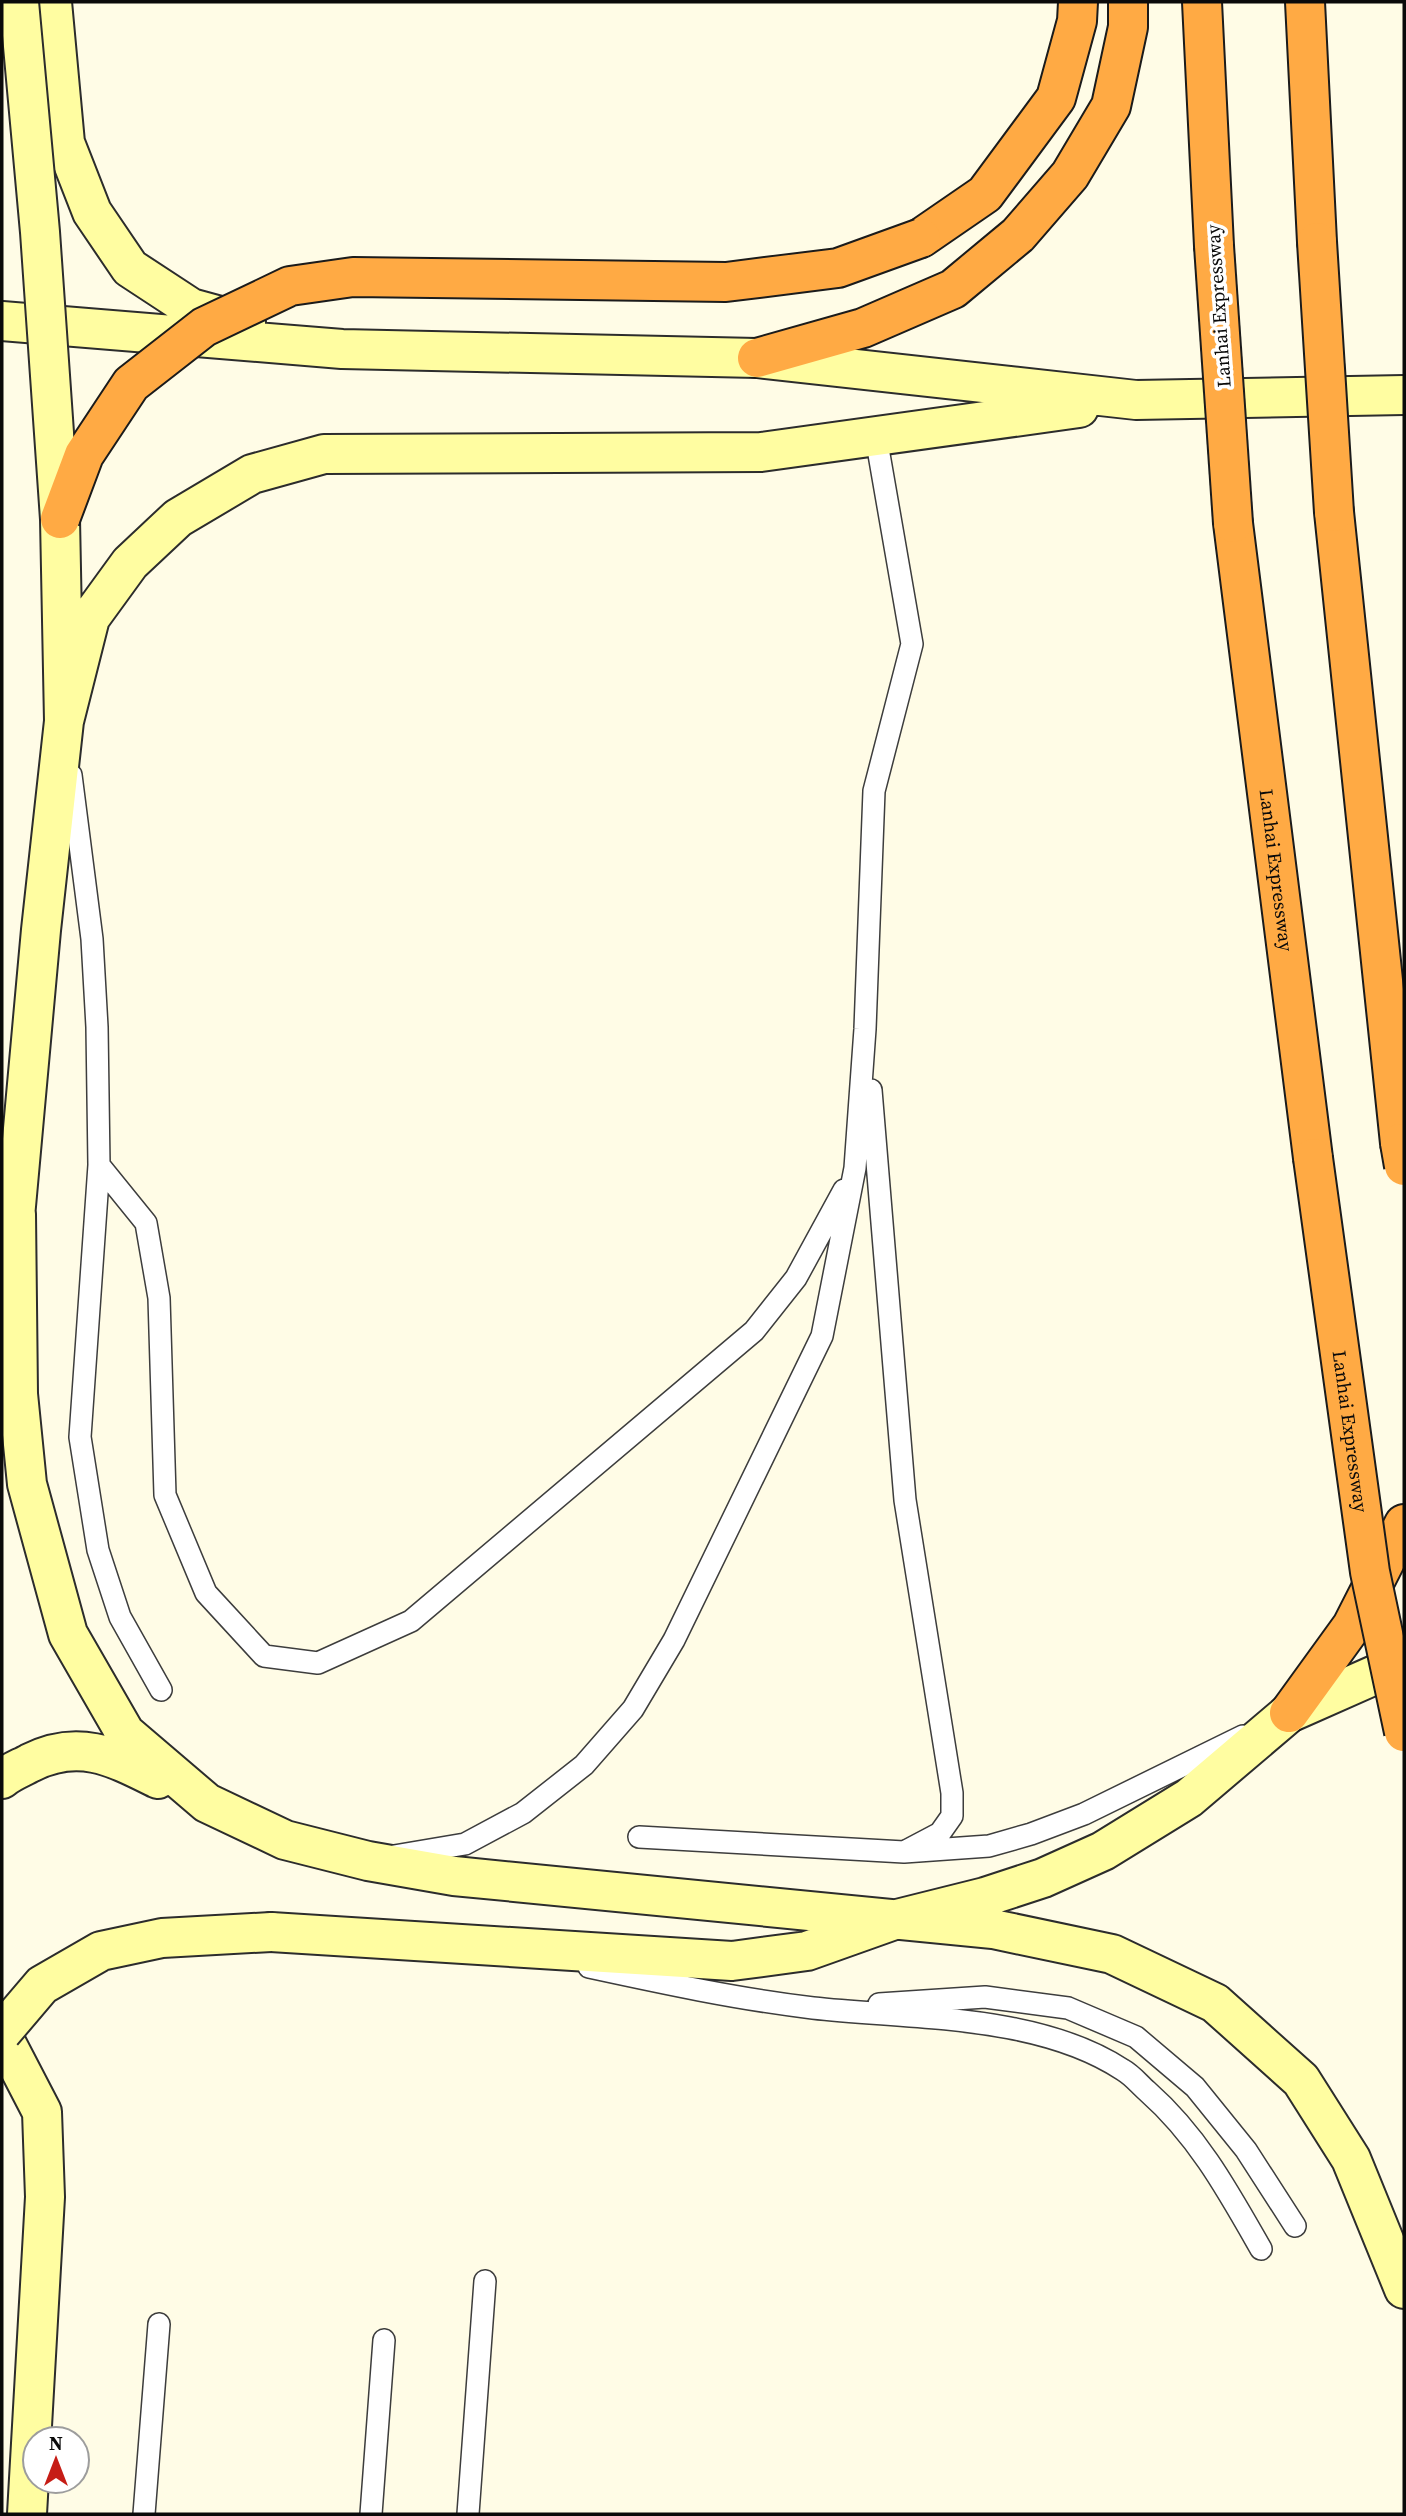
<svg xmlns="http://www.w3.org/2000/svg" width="1406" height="2516" viewBox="0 0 1406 2516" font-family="'Source Serif 4',serif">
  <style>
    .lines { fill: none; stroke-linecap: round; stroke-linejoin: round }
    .lane-casing { stroke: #3d3d3d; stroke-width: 24 }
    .secondary-casing { stroke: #2c2c2c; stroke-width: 42 }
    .highway-casing { stroke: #1b1b1b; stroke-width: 42 }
    .lane { stroke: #fff; stroke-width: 21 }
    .secondary { stroke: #fffda1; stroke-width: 38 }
    .highway { stroke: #fa4; stroke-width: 38 }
    .secondary-bridge-casing { stroke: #2c2c2c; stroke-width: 42; stroke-linecap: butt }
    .highway-bridge-casing { stroke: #1b1b1b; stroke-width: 42; stroke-linecap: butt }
    .secondary-bridge { stroke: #fffda1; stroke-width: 38 }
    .highway-bridge { stroke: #fa4; stroke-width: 38 }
    .labels { text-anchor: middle; stroke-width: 7; stroke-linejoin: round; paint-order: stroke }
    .street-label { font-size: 19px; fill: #0a0a0a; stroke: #fff }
  </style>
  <rect width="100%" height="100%" fill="#fffce6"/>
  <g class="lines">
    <defs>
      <path id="lane" d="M 71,775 L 92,939 L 97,1027 L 99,1165 L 80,1437 L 98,1550 L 120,1617 L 161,1690
        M 871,1090 L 905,1500 L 952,1793 L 952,1816 L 940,1833 L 904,1852
        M 99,1165 L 146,1223 L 159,1298 L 165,1495 L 206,1593 L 264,1656 L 318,1663 L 411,1621 L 754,1331 L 796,1278 L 844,1190
        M 639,1837 L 904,1852 L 989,1846 L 1031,1834 L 1084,1814 L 1243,1736
        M 394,1856 L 465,1844 L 523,1813 L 584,1765 L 633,1709 L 674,1640 L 822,1336 L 855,1168 L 865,1029 L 874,791 L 912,644 L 876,437
        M 589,1967 C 663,1983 737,1999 813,2008 C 912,2019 1038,2014 1123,2070 C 1132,2075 1139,2084 1147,2091 C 1198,2136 1228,2191 1261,2249
        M 879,2004 L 985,1997 L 1068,2008 L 1136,2037 L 1195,2087 L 1246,2150 L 1295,2226
        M 144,2514 L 159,2324
        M 371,2514 L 384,2340
        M 468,2514 L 485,2281"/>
      <path id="secondary" d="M 52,2 L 65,143 L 92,212 L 130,268 L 191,308 L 246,323
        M 2,321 L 342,349 L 757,358 L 1136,400 L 1404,395
        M 64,721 L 90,618 L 130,563 L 178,518 L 252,474 L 324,454 L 761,452 L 1079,408
        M 16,1214 L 18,1394 L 27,1484 L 68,1634 L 125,1733 L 207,1803 L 285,1840 L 368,1861 L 454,1876 L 993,1929 L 1112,1954 L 1215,2003 L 1301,2080 L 1351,2159 L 1404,2289
        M 13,1239 L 41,930 L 64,721 L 60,519
        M 2,1779 C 10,1772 21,1768 30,1763 C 79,1738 114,1757 158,1779
        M 271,1932 L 732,1961 L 807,1951 L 897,1919 L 985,1897 L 1043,1878 L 1103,1851 L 1189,1798 L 1289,1713 L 1404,1662
        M 2,2035 L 42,2112 L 45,2197 L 27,2514"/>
      <g id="highway">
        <path d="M 1202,2 L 1214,246"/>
        <path d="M 1305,2 L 1317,242"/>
        <path d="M 921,238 L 985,194 L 1056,98 L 1077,21 L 1078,2"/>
        <path d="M 757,358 L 863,328 L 953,289 L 1018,235 L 1070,175 L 1111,106 L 1128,27 L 1128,2"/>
        <path d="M 1334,512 L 1400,1143"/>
        <path id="s1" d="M 1233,523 L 1313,1158"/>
        <path d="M 1289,1713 L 1352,1626 L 1404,1524"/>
      </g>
    </defs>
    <use href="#lane" class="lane-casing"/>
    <use href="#secondary" class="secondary-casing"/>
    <use href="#highway" class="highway-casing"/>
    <use href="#lane" class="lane"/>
    <use href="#secondary" class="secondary"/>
    <use href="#highway" class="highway"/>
    <defs>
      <path id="secondary-bridge" d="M 19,2 L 40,232 L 60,519
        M 2,2032 L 42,1985 L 101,1951 L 162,1938 L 271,1932"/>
      <g id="highway-bridge">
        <path d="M 1317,242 L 1334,512"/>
        <path d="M 1214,246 L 1233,523"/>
        <path d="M 60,519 L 84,455 L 131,384 L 204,327 L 290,286 L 353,277 L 726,282 L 838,268 L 921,238"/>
        <path d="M 1400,1143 L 1404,1166"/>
        <path id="s2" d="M 1313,1158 L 1370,1572 L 1404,1732"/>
      </g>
    </defs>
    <use href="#secondary-bridge" class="secondary-bridge-casing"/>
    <use href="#highway-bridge" class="highway-bridge-casing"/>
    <use href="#secondary-bridge" class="secondary-bridge"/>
    <use href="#highway-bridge" class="highway-bridge"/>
  </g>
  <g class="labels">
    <g class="street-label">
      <text transform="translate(1218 306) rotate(-94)" y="7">Lanhai Expressway</text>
      <text dy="7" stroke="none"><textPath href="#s1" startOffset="350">Lanhai Expressway</textPath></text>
      <text dy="7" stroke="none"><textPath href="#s2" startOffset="276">Lanhai Expressway</textPath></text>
    </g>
  </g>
  <rect width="1406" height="2516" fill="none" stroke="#0a0a0a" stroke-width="7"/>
  <g transform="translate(56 2460)"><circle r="33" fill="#ffffff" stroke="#9d9d9d" stroke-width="2"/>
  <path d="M0-5L12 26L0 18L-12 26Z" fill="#c61d16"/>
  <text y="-10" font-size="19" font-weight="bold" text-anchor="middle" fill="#0a0a0a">N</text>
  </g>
</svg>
